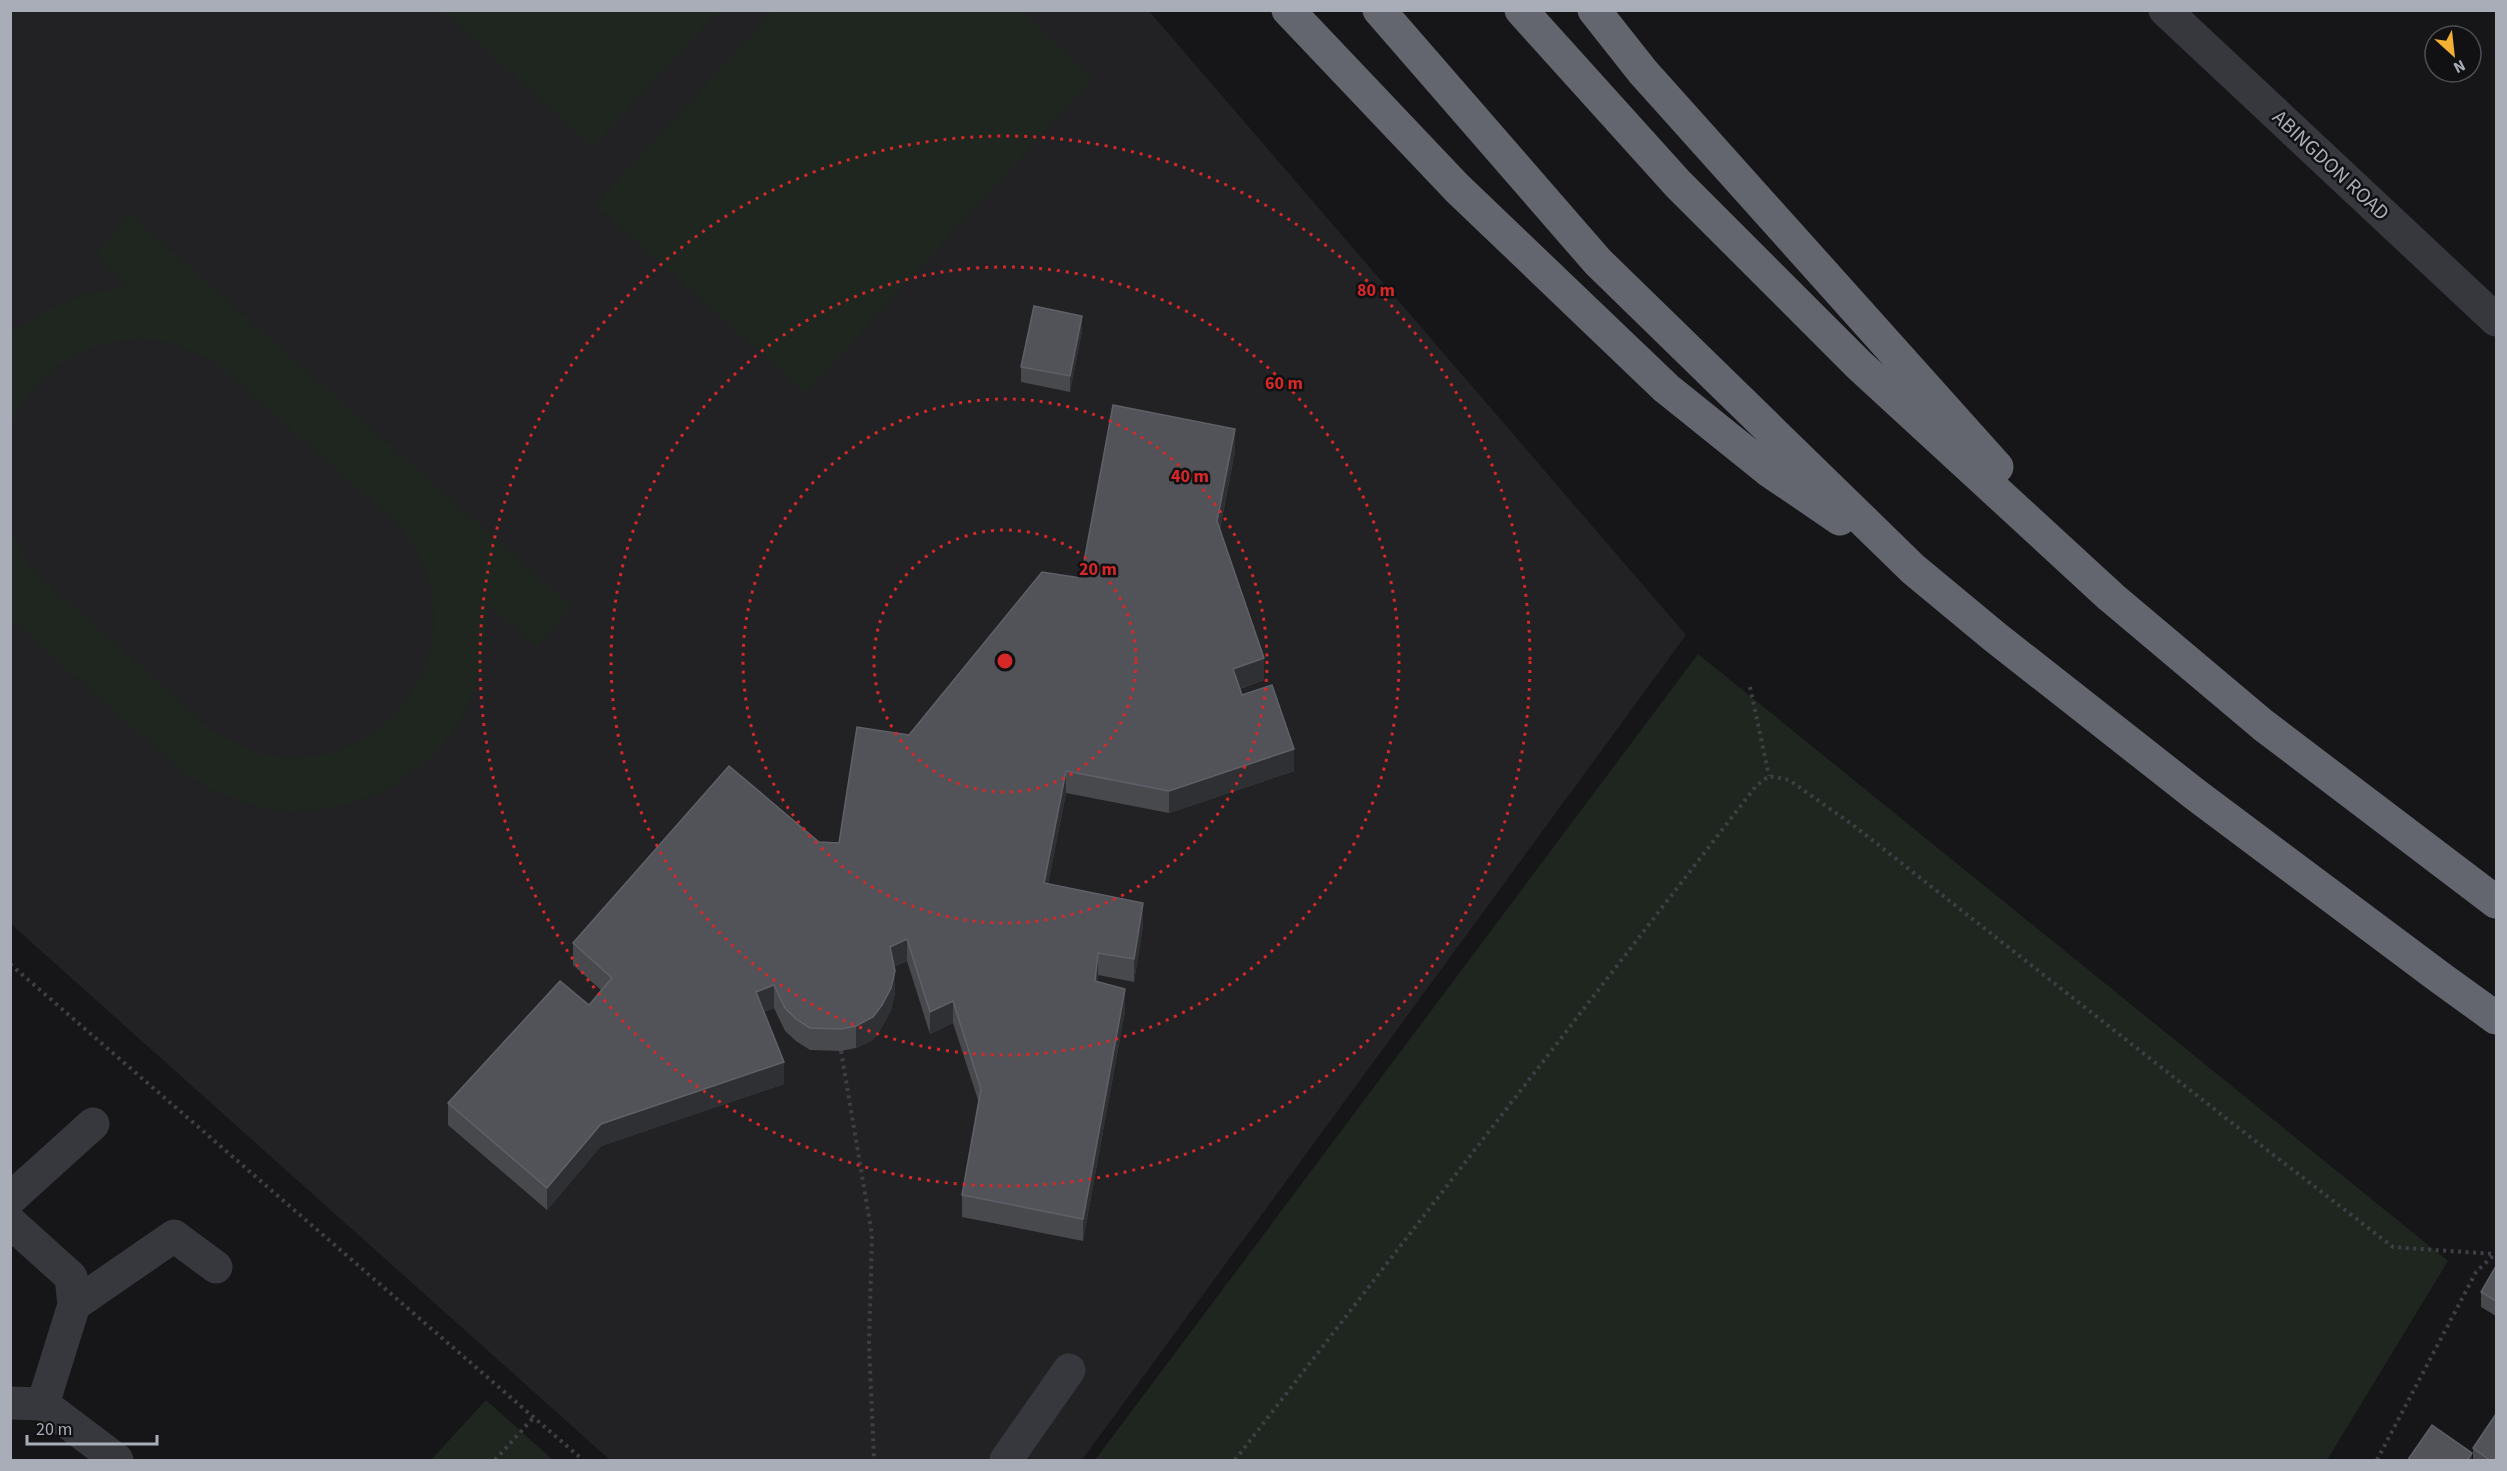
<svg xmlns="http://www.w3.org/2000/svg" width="2507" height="1471" viewBox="0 0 2507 1471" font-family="'Source Sans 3',sans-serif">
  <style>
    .built { fill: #222225 }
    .green { fill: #1e261f }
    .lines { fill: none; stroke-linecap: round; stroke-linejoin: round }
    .path { stroke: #3d3f44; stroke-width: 4; stroke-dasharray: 3 4.5; stroke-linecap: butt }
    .minor { stroke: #37383d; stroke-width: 33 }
    .highway { stroke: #63666e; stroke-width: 33 }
    .wall { fill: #47494d }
    .shaded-wall { fill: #2f3033 }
    .building { fill: #525359; stroke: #5f6168; stroke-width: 1.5 }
    .ring { fill: none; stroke: #d62828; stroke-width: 3; stroke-dasharray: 3 6 }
    .labels { text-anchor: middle; stroke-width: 5; stroke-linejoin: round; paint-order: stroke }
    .street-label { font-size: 21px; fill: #a8adb8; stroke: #111113 }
    .centre { fill: #d62828; stroke: #111113; stroke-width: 3 }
    .ring-label { font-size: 18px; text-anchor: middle; font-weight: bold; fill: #d62828; stroke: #111113; stroke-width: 5; stroke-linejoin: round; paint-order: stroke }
  </style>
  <rect width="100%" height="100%" fill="#161618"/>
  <path class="built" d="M 11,11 L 1149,11 L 1686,635 L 1082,1460 L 610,1460 L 11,924 Z"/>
  <path class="green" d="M 774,10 L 1020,11 L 1093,78 L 806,393 L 595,205 Z
    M 443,11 L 718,11 L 593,147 Z
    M 130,214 L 572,607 L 537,647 L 487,604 C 486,634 485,656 476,685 C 449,770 350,825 264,808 C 234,802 210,790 185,774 L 11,619 L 11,532 L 27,562 L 41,578 L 213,731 C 230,740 247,750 267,755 C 353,773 437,702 434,614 C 433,580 419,553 400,526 L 213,360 C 196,353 180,345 161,341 C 98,329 38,368 11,423 L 11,335 C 46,306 84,292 129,286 L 95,256 Z
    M 1698,654 L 2448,1261 L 2327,1460 L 1095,1460 Z
    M 486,1400 L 553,1460 L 431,1460 Z"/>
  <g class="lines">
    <path class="path" d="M 1750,687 L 1769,776
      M 10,964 L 583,1460
      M 841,1051 L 872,1235 L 869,1344 L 874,1460
      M 495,1460 L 533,1418
      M 1235,1460 L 1756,786 L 1769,776 L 1789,780 L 1853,825 L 2223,1116 L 2393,1247 L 2494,1254
      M 2377,1460 L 2476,1272 L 2496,1253"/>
    <path class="minor" d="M 2165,10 L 2496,320
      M 10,1199 L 93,1124
      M 10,1222 L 71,1277 L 74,1305 L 43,1404 L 117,1460
      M 74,1305 L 174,1236 L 216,1267
      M 10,1403 L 43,1404
      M 1006,1460 L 1069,1370"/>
    <path class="highway" d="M 1288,10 L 1457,188 L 1666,388 L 1768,470 L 1840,519
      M 1379,10 L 1598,262 L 1913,569 L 1995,637 L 2196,795 L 2442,979 L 2496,1018
      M 1521,10 L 1678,184 L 1859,365 L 2111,597 L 2263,725 L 2496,902
      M 1594,10 L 1643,72 L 1997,467"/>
  </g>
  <path class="wall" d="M 1082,331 L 1070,392 L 1021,382 L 1021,367 Z
    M 1235,451 L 1220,529 L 1264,680 L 1240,689 L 1242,695 L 1294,771 L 1169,813 L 1066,793 L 1048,884 L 1143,925 L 1134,982 L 1098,975 L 1097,982 L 1125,1011 L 1083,1241 L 962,1217 L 962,1195 L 979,1103 L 953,1023 L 930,1034 L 907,961 L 894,967 L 895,993 L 891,1010 L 882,1027 L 873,1040 L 856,1048 L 841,1051 L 810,1050 L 796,1041 L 785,1031 L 774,1008 L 763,1012 L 784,1084 L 601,1146 L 547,1210 L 448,1125 L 448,1103 L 589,1005 L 601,990 L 573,965 L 573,943 L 819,842 L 839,843 L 909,735 L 1081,578 Z
    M 2496,1266 L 2496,1316 L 2481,1307 L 2481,1292 Z
    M 2473,1448 L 2496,1461 L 2473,1461 Z"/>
  <path class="shaded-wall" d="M 1082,316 L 1082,331 L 1070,392 L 1070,376 Z
    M 1235,429 L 1235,451 L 1217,543 L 1217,521 Z
    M 1264,658 L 1264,680 L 1233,691 L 1233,669 Z
    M 1294,749 L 1294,771 L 1169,813 L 1169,791 Z
    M 1066,771 L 1066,793 L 1044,905 L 1044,883 Z
    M 1143,903 L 1143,925 L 1134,982 L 1134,959 Z
    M 907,939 L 907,961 L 890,969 L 890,947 Z
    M 1098,953 L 1098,975 L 1095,1004 L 1095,981 Z
    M 895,971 L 895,993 L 891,1010 L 882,1027 L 873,1040 L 856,1048 L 856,1026 Z
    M 774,985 L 774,1008 L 756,1014 L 756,992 Z
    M 1125,989 L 1125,1011 L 1083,1241 L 1083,1219 Z
    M 953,1001 L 953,1023 L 930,1034 L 930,1012 Z
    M 784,1062 L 784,1084 L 601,1146 L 547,1210 L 547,1188 L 601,1124 Z
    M 2472,1453 L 2472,1461 L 2467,1461 Z"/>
  <path class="building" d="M 1034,306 L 1082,316 L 1070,376 L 1021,367 Z
    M 1113,405 L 1235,429 L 1217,521 L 1264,658 L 1233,669 L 1242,695 L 1272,685 L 1294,749 L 1169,791 L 1066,771 L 1044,883 L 1143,903 L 1134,959 L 1098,953 L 1095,981 L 1125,989 L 1083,1219 L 962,1195 L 981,1089 L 953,1001 L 930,1012 L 907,939 L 890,947 L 895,971 L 891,988 L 882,1005 L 873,1017 L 856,1026 L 841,1029 L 810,1028 L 796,1019 L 785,1008 L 774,985 L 756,992 L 784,1062 L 601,1124 L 547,1188 L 448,1103 L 560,981 L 589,1005 L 612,978 L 573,943 L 729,766 L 819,842 L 839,843 L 857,727 L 909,735 L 1042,572 L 1081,578 Z
    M 2496,1266 L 2496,1301 L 2481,1292 Z
    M 2496,1414 L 2496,1461 L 2491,1461 L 2473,1448 Z
    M 2432,1425 L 2472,1453 L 2467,1461 L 2407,1461 Z"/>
  <g class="ring">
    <circle cx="1005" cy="661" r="131"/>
    <circle cx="1005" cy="661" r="262"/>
    <circle cx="1005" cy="661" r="394"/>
    <circle cx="1005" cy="661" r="525"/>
  </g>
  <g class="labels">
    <g class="street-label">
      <text transform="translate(2331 165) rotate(43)" y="7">ABINGDON ROAD</text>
    </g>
  </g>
  <circle cx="1005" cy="661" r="9" class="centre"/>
  <g class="ring-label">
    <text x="1376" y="296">80 m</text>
    <text x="1284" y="389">60 m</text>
    <text x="1190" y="482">40 m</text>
    <text x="1098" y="575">20 m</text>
  </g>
  <rect width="2507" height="1471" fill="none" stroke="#a8adb8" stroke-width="24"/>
  <g transform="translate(2453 54) rotate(153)"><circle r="28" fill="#111113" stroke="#4d4f55" stroke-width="1.5"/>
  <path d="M0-4.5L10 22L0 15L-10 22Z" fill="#f2b134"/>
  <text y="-9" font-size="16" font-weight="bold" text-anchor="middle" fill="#a8adb8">N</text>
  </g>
  <path d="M27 1435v9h130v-9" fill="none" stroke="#a8adb8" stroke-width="3"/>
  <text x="36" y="1435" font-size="18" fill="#a8adb8" stroke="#111113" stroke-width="4.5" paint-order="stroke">20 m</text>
</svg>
